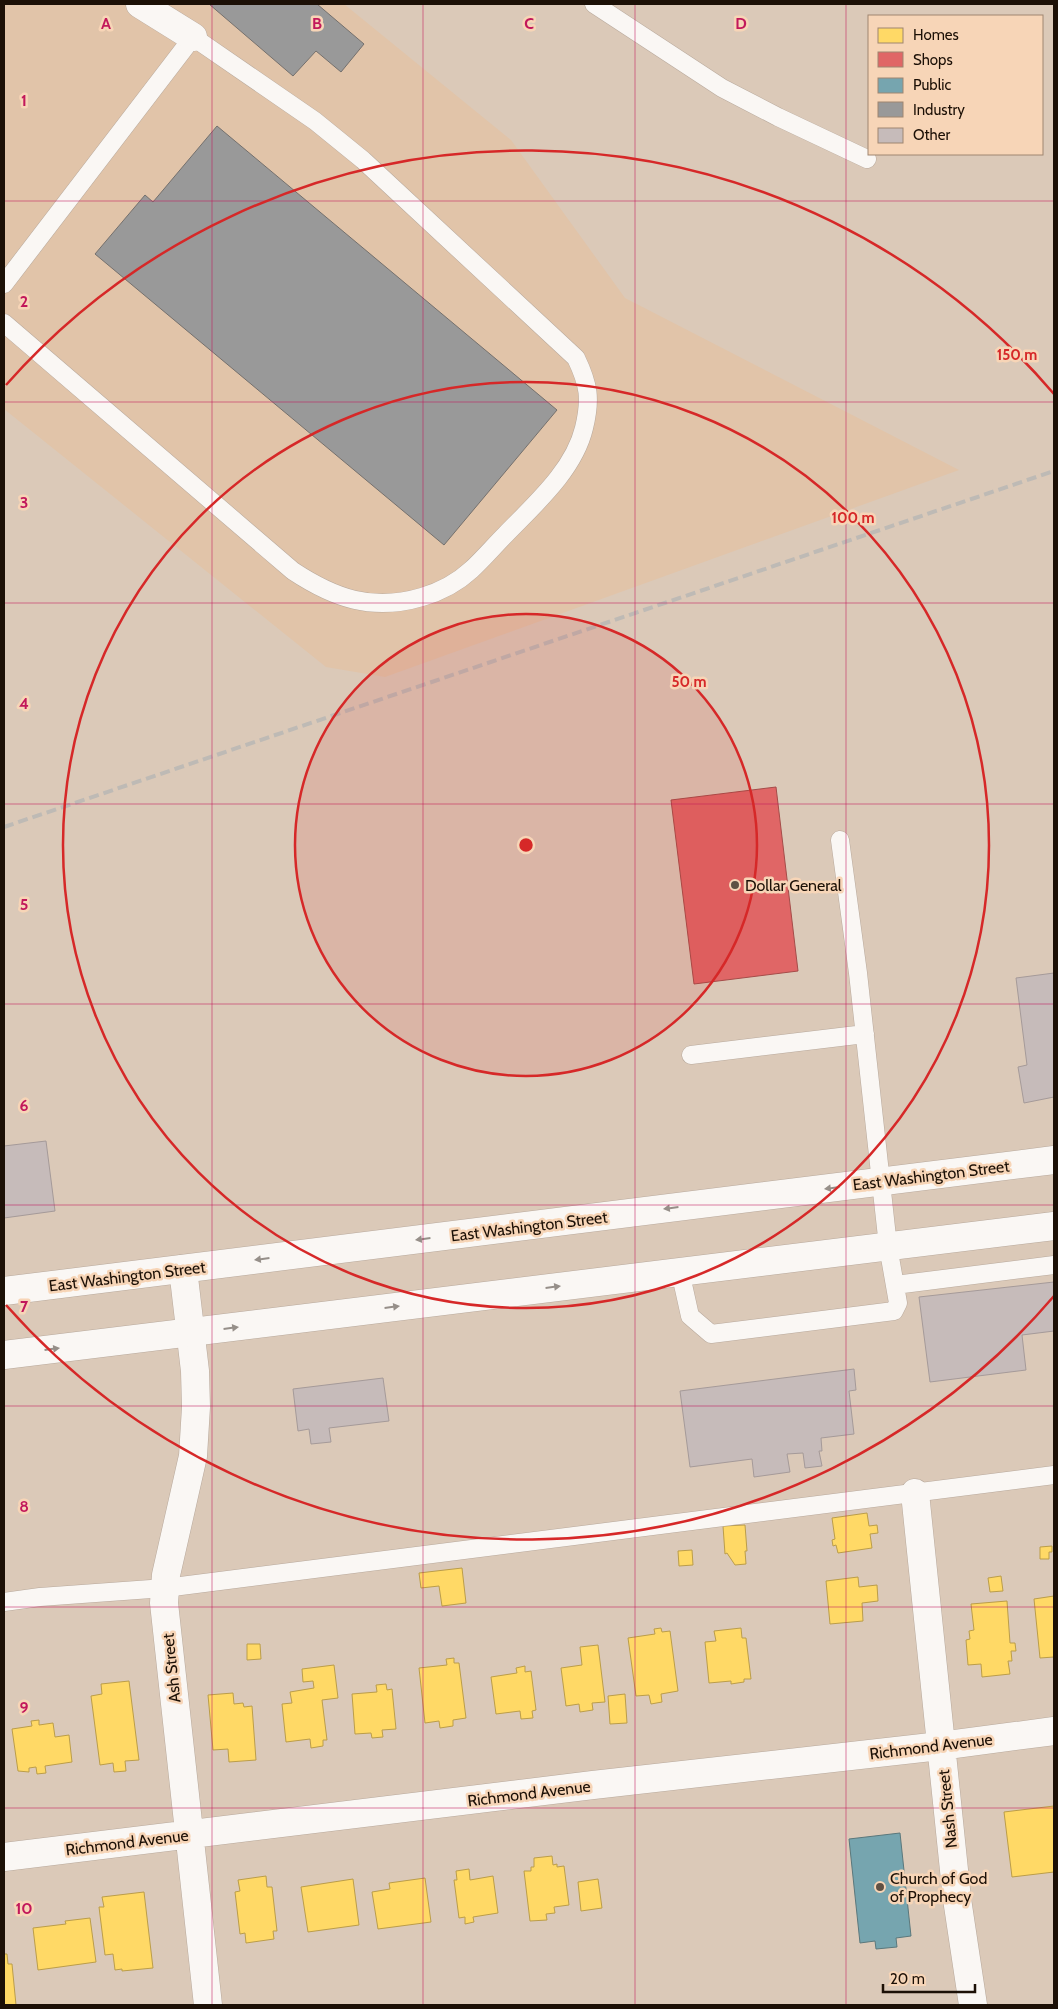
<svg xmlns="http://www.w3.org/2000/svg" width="1058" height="2009" viewBox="0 0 1058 2009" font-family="Cabin,sans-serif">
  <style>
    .built { fill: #e1c4a9 }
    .homes { fill: #ffd966; stroke: #bb9d49 }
    .shops { fill: #e06666; stroke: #a54c49 }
    .public { fill: #76a5af; stroke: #5b787c }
    .industry { fill: #999; stroke: #74706d }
    .building { fill: #c6bbba; stroke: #a59a99 }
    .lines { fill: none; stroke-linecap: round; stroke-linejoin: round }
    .service-casing { stroke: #b8a99c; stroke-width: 19 }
    .minor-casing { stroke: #b8a99c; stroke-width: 29 }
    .trunk-casing { stroke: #b8a99c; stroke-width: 29 }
    .service { stroke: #faf7f4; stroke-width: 18 }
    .minor { stroke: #faf7f4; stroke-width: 28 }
    .trunk { stroke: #faf7f4; stroke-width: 28 }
    .rail { stroke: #bebab5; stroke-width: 4; stroke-dasharray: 10 5; stroke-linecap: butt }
    .oneway { fill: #968f89 }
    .grid { fill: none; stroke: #c2185b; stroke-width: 1; stroke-opacity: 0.55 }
    .ring { fill: none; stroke: #d62828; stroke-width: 2.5 }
    .poi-dot { fill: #5f5144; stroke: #f7d5b7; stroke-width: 2 }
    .labels { text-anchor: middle; stroke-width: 5; stroke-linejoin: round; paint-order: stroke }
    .poi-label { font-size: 16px; fill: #1c1006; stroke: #f7d5b7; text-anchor: start }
    .street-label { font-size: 16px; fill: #1c1006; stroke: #f7d5b7 }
    .grid-label { font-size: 16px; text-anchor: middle; font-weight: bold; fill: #c2185b; stroke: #f7d5b7; stroke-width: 5; stroke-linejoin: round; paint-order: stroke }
    .centre { fill: #d62828; stroke: #f7d5b7; stroke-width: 2.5 }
    .ring-label { font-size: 15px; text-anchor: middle; font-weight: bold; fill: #d62828; stroke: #f7d5b7; stroke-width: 5; stroke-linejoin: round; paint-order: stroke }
  </style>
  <rect width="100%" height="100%" fill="#dbc9b8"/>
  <path class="built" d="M 4,4 L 344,4 L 511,140 L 625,298 L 959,470 L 385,677 L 326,667 L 4,409 Z"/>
  <path class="homes" d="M 867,1513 L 869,1526 L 877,1525 L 878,1533 L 870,1534 L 872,1548 L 838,1553 L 836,1545 L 833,1546 L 832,1540 L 835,1539 L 832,1518 Z
    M 745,1525 L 747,1551 L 745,1551 L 746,1564 L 735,1565 L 727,1553 L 725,1554 L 723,1526 Z
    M 1052,1546 L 1052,1552 L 1049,1552 L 1049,1559 L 1040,1559 L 1040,1547 Z
    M 692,1550 L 693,1565 L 679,1566 L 678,1551 Z
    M 462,1568 L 466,1603 L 442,1606 L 439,1586 L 421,1588 L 419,1573 Z
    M 1001,1576 L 1003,1591 L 990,1592 L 988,1578 Z
    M 858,1577 L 859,1587 L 877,1585 L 878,1601 L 862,1603 L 863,1621 L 830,1624 L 826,1581 Z
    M 1054,1596 L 1054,1657 L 1040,1658 L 1034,1599 Z
    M 1007,1601 L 1010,1643 L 1015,1643 L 1016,1651 L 1011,1651 L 1012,1661 L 1008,1661 L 1010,1674 L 982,1677 L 981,1664 L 968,1665 L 966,1640 L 970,1639 L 969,1631 L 974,1630 L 971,1604 Z
    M 661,1628 L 662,1632 L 670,1631 L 678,1691 L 661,1694 L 662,1702 L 651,1704 L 649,1695 L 636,1696 L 628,1638 L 655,1634 L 654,1629 Z
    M 741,1628 L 742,1638 L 746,1638 L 751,1679 L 744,1679 L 744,1682 L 731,1684 L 731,1681 L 709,1683 L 705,1642 L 716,1641 L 714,1631 Z
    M 247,1644 L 260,1644 L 261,1659 L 247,1660 Z
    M 598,1645 L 605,1702 L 592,1703 L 593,1710 L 580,1712 L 579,1704 L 566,1706 L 561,1668 L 582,1665 L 580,1647 Z
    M 454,1658 L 454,1663 L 459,1663 L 466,1718 L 453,1720 L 453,1726 L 440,1728 L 439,1721 L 425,1723 L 419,1668 L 447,1665 L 446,1659 Z
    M 334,1665 L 338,1698 L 322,1700 L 327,1740 L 323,1740 L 323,1746 L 311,1748 L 310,1739 L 286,1742 L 282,1704 L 292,1703 L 290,1692 L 314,1688 L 313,1681 L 303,1682 L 302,1669 Z
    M 525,1666 L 525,1672 L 531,1671 L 536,1710 L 532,1711 L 533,1718 L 521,1719 L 520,1711 L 496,1714 L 491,1677 L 517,1673 L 516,1668 Z
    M 129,1681 L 139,1760 L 125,1761 L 126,1771 L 114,1772 L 113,1763 L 100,1765 L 91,1696 L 102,1694 L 101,1684 Z
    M 386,1684 L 387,1690 L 392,1689 L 396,1729 L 382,1730 L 383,1737 L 372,1738 L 371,1733 L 355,1734 L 352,1694 L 377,1692 L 376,1685 Z
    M 233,1693 L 234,1704 L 243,1703 L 244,1707 L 252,1706 L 256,1760 L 229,1762 L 228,1749 L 213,1750 L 208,1695 Z
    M 625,1694 L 627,1723 L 610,1724 L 608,1696 Z
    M 39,1720 L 39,1725 L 53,1723 L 55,1737 L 69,1735 L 72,1762 L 45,1766 L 46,1773 L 37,1774 L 36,1767 L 29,1768 L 29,1772 L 18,1771 L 12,1729 L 32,1726 L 31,1721 Z
    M 1054,1806 L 1054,1872 L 1012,1877 L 1004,1812 Z
    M 552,1856 L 553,1865 L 557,1864 L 557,1867 L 564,1866 L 569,1905 L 554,1907 L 555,1913 L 546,1914 L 547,1920 L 530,1921 L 524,1871 L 531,1871 L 531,1867 L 534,1867 L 534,1858 Z
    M 469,1869 L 470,1880 L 493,1876 L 498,1913 L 473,1917 L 474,1922 L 465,1924 L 465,1917 L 459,1918 L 454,1880 L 457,1880 L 456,1871 Z
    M 266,1876 L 267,1887 L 272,1887 L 277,1931 L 273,1931 L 274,1939 L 246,1943 L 245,1933 L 240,1934 L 235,1892 L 240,1891 L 238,1880 Z
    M 425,1878 L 431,1922 L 378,1929 L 372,1892 L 390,1889 L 389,1883 Z
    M 353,1879 L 359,1925 L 308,1932 L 301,1887 Z
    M 598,1879 L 602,1908 L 581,1911 L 578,1882 Z
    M 144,1892 L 153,1968 L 122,1971 L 122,1969 L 115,1970 L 113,1954 L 105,1955 L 99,1907 L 104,1907 L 102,1897 Z
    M 90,1918 L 96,1962 L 38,1970 L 33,1928 L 66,1924 L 65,1921 Z
    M 4,1954 L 7,1954 L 8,1964 L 12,1964 L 16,2005 L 4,2005 Z"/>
  <path class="shops" d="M 776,787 L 798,971 L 694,984 L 671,800 Z"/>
  <path class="public" d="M 900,1833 L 911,1936 L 896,1938 L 897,1947 L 876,1949 L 875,1941 L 860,1943 L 849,1839 Z"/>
  <path class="industry" d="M 209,4 L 317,4 L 364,44 L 341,72 L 316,51 L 293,76 Z
    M 217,126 L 557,410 L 444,545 L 95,254 L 145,195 L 153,202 Z"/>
  <path class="building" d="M 1054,973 L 1054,1097 L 1024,1103 L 1018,1067 L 1027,1065 L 1016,978 Z
    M 46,1141 L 55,1211 L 4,1218 L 4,1146 Z
    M 1054,1282 L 1054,1331 L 1022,1335 L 1026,1370 L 930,1382 L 919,1297 Z
    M 854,1369 L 856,1390 L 849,1391 L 854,1434 L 821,1438 L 822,1451 L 819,1451 L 822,1466 L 805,1468 L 803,1453 L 787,1454 L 790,1472 L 754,1477 L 752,1459 L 690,1467 L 680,1391 Z
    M 383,1378 L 389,1421 L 329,1428 L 331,1442 L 311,1444 L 309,1429 L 298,1431 L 293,1389 Z"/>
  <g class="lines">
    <defs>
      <path id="service" d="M 594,4 L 722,88 L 778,117 L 867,159
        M 4,284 L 193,37 L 315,121 L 363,160 L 576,358 C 589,385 591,399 584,428 C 574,470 535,504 506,534 C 494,546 483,559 471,570 C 458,582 439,592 422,597 C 372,612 334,598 293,571 L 4,323
        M 691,1055 L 865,1034
        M 680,1271 L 690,1316 L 711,1334 L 894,1311 L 898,1303 L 888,1246 L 858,973 L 840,840
        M 895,1285 L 1054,1265
        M 4,1602 L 40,1597 L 165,1588 L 1054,1475"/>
      <path id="minor" d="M 140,4 L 193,37
        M 183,1269 L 195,1371 L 196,1407 L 193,1456 L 166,1575 L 164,1603 L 208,2005
        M 915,1493 L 957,1899 L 973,2005
        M 4,1857 L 593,1785 L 940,1746 L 1054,1731"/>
      <path id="trunk" d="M 4,1291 L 1054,1160
        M 4,1355 L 1054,1226"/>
    </defs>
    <use href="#service" class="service-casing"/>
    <use href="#minor" class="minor-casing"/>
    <use href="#trunk" class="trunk-casing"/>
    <use href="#service" class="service"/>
    <use href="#minor" class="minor"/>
    <use href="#trunk" class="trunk"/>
    <path class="rail" d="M 4,827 L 1054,471"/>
  </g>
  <defs><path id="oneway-solid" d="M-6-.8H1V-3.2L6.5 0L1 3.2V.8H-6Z" transform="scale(1.25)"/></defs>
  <g class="oneway">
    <use href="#oneway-solid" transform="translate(832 1188) rotate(173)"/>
    <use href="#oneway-solid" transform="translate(671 1208) rotate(173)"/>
    <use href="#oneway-solid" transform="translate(423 1239) rotate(173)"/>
    <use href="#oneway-solid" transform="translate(262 1259) rotate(173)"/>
    <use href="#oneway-solid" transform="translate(553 1287) rotate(-7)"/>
    <use href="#oneway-solid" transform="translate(392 1307) rotate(-7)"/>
    <use href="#oneway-solid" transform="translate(231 1328) rotate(-7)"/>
    <use href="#oneway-solid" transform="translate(52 1349) rotate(-7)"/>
  </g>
  <path class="grid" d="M 212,4 L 212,2005M 423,4 L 423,2005M 635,4 L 635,2005M 846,4 L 846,2005M 4,201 L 1054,201M 4,402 L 1054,402M 4,603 L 1054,603M 4,804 L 1054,804M 4,1004 L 1054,1004M 4,1205 L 1054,1205M 4,1406 L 1054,1406M 4,1607 L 1054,1607M 4,1808 L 1054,1808"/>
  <circle cx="526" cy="845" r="231" fill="#d62828" fill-opacity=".12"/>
  <g class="ring">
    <circle cx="526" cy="845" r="231"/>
    <circle cx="526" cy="845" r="463"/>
    <path d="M1054 1296A694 694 0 0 1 6 1305M6 385A694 694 0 0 1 1054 394"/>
  </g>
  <g class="poi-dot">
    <circle cx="735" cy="885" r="5"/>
    <circle cx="880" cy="1887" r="5"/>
  </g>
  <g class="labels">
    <g class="poi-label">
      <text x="745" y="891">Dollar General</text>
      <text x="890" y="1884">Church of God<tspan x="890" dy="18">of Prophecy</tspan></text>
    </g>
    <g class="street-label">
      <text transform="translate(931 1175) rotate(-7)" y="6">East Washington Street</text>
      <text transform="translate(529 1226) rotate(-7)" y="6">East Washington Street</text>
      <text transform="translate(127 1276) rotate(-7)" y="6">East Washington Street</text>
      <text transform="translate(171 1668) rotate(-96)" y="6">Ash Street</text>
      <text transform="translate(931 1746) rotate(-7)" y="6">Richmond Avenue</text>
      <text transform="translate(529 1793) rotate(-7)" y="6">Richmond Avenue</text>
      <text transform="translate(947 1809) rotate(-96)" y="6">Nash Street</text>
      <text transform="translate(127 1842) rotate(-7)" y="6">Richmond Avenue</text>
    </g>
  </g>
  <g class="grid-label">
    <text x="106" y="29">A</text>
    <text x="317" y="29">B</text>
    <text x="529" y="29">C</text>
    <text x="741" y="29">D</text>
    <text x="24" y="106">1</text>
    <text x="24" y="307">2</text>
    <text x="24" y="508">3</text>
    <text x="24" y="709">4</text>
    <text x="24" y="910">5</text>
    <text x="24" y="1111">6</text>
    <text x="24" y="1312">7</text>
    <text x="24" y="1512">8</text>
    <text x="24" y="1713">9</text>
    <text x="24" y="1914">10</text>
  </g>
  <circle cx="526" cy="845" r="8" class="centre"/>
  <g class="ring-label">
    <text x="1017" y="360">150 m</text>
    <text x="853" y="523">100 m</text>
    <text x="689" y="687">50 m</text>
  </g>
  <rect width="1058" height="2009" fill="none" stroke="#1c1006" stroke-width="10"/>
  <rect x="868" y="15" width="175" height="140" fill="#f7d5b7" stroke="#9f8670"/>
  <rect x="878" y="28" width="25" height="15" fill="#ffd966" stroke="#9f8670"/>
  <text x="913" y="40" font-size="15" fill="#1c1006">Homes</text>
  <rect x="878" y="52" width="25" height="15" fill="#e06666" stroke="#9f8670"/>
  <text x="913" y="65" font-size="15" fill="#1c1006">Shops</text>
  <rect x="878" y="78" width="25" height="15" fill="#76a5af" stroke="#9f8670"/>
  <text x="913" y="90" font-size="15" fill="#1c1006">Public</text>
  <rect x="878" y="102" width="25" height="15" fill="#999999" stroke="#9f8670"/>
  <text x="913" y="115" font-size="15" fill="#1c1006">Industry</text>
  <rect x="878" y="128" width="25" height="15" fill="#c6bbba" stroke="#9f8670"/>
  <text x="913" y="140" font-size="15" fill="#1c1006">Other</text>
  <path d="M883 1984v8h92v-8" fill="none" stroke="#1c1006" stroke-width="2.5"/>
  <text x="890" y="1984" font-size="15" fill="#1c1006" stroke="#f7d5b7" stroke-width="4" paint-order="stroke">20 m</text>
</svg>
